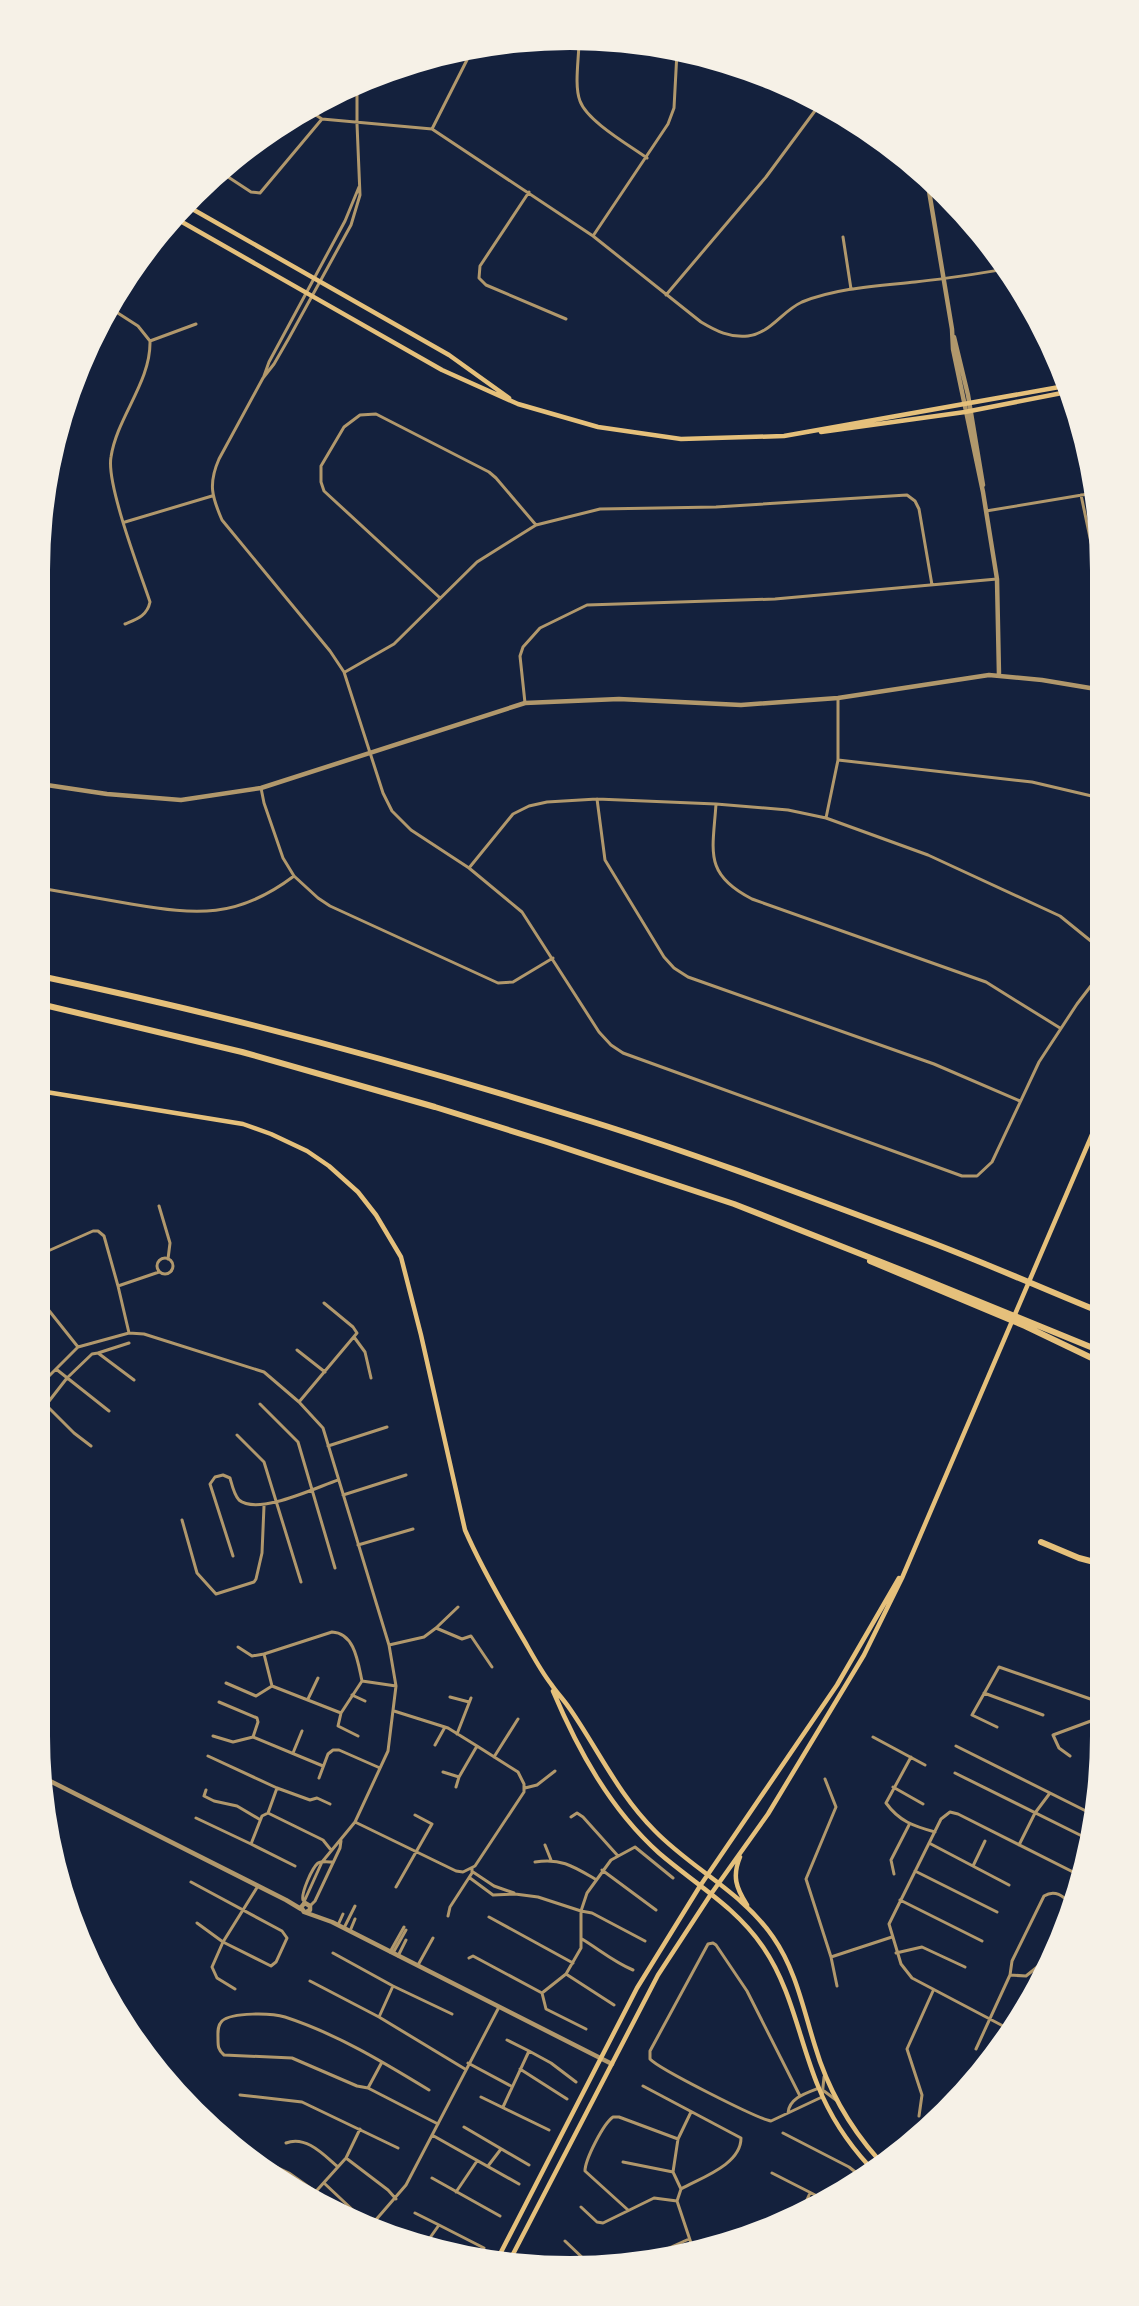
<svg xmlns="http://www.w3.org/2000/svg" width="1139" height="2306" viewBox="0 0 1139 2306" font-family="Helvetica,sans-serif">
  <style>
    .lines { fill: none; stroke-linecap: round; stroke-linejoin: round }
    .minor { stroke: #b1986c; stroke-width: 3 }
    .tertiary { stroke: #b1986c; stroke-width: 4.5 }
    .secondary { stroke: #e5c07b; stroke-width: 4.5 }
    .motorway { stroke: #e5c07b; stroke-width: 6 }
  </style>
  <rect width="100%" height="100%" fill="#14213d"/>
  <g class="lines">
    <path class="minor" d="M 579,41 C 579,58 574,86 580,101 C 587,121 629,145 647,158
      M 357,86 L 357,124 L 360,195 L 351,225 L 289,338 L 274,364 L 263,378 L 219,459 C 208,484 212,497 222,520 L 330,651 L 344,672 L 383,793 L 392,811 L 411,830 L 469,868 L 522,912 L 599,1032 L 611,1045 L 623,1053 L 962,1176 L 977,1176 L 992,1162 L 1039,1062 L 1077,1004 L 1097,978
      M 805,95 L 819,106
      M 306,109 L 322,119
      M 432,129 L 472,50
      M 219,171 L 251,192 L 260,193 L 322,119 L 432,129 L 593,236 L 701,322 C 716,331 730,338 748,336 C 771,333 782,311 802,302 C 837,288 877,286 915,282 C 945,279 975,274 1006,269
      M 529,192 L 480,266 L 479,278 L 486,285 L 566,319
      M 593,236 L 668,124 L 674,108 L 677,52
      M 843,237 L 851,289
      M 666,295 L 766,177 L 820,104
      M 110,308 L 138,326 L 150,341 C 151,382 117,417 111,457 C 106,484 140,572 150,602 C 147,616 137,619 125,624
      M 150,341 L 196,324
      M 264,376 L 269,362 L 345,221 L 359,187
      M 1081,495 L 1096,566
      M 986,511 L 1094,493
      M 125,522 L 212,496
      M 439,597 L 324,491 L 321,482 L 321,466 L 344,427 L 360,415 L 376,414 L 489,472 L 496,478 L 536,525
      M 345,672 L 394,644 L 477,562 L 536,525 L 600,509 L 716,507 L 907,495 L 915,501 L 919,509 L 932,585
      M 525,703 L 520,656 L 523,647 L 540,628 L 587,605 L 775,599 L 997,579
      M 838,760 L 1032,782 L 1096,797
      M 261,788 L 264,803 L 283,858 L 294,876 L 318,898 L 330,906 L 498,983 L 513,982 L 553,958
      M 597,799 L 605,860 L 664,957 L 674,968 L 688,977 L 934,1064 L 1020,1101
      M 716,804 C 713,851 703,874 752,899 L 986,982 L 1060,1028
      M 826,818 L 838,760 L 838,698
      M 469,868 L 513,814 L 529,806 L 547,802 L 597,799 L 716,804 L 788,810 L 826,818 L 928,855 L 1060,916 L 1097,946
      M 40,888 C 70,893 101,899 131,904 C 197,915 237,919 294,876
      M 159,1206 L 170,1243 L 168,1259
      M 39,1255 L 93,1231 L 98,1231 L 104,1236 L 118,1286 L 129,1333
      M157 1266a8 8 0 1 1 16 0a8 8 0 1 1-16 0Z
      M 118,1286 L 159,1272
      M 39,1298 L 78,1347
      M 354,1337 L 365,1352 L 371,1378
      M 297,1350 L 325,1372
      M 98,1353 L 129,1343
      M 56,1369 L 109,1411
      M 39,1386 L 78,1347 L 129,1333 L 144,1334 L 264,1372 L 299,1402 L 323,1428 L 389,1645 L 396,1686 L 388,1751 L 355,1822 L 322,1862 L 303,1904
      M 39,1398 L 74,1433 L 91,1446
      M 299,1402 L 357,1333 L 353,1327 L 324,1303
      M 260,1404 L 298,1442 L 335,1568
      M 46,1405 L 67,1378 L 92,1354 L 98,1353 L 134,1380
      M 237,1435 L 264,1462 L 301,1582
      M 328,1446 L 387,1427
      M 39,1457 L 46,1464
      M 343,1495 L 406,1475
      M 182,1520 L 197,1573 L 216,1594 L 254,1582 L 256,1579 L 262,1553 L 264,1506
      M 358,1545 L 413,1529
      M 233,1556 L 210,1484 L 215,1477 L 223,1475 L 230,1478 C 232,1485 234,1495 239,1500 C 258,1516 317,1487 338,1480
      M 436,1628 L 462,1639 L 471,1636 L 492,1667
      M 332,1632 C 355,1633 358,1663 362,1681 L 341,1713 L 272,1686 L 264,1654 Z
      M 389,1645 L 424,1637 L 436,1628 L 458,1607
      M 238,1647 L 252,1656 L 264,1654
      M 362,1681 L 396,1686
      M 226,1683 L 256,1696 L 272,1686
      M 984,1693 L 1043,1715
      M 352,1695 L 365,1701
      M 450,1697 L 469,1702
      M 308,1699 L 318,1678
      M 219,1702 L 257,1718 L 258,1722 L 253,1737
      M 341,1713 L 338,1726 L 358,1736
      M 997,1727 L 972,1715 L 999,1667 L 1099,1702
      M 457,1734 L 471,1698
      M 213,1736 L 233,1742 L 253,1737 L 323,1766
      M 873,1737 L 925,1765
      M 435,1745 L 445,1727
      M 956,1746 L 1092,1814
      M 293,1753 L 302,1731
      M 208,1756 L 277,1788 L 310,1800 L 317,1798 L 330,1804
      M 1070,1756 L 1059,1748 L 1053,1735 L 1099,1718
      M 494,1757 L 518,1719
      M 911,1757 L 886,1803 C 899,1821 913,1826 935,1832
      M 443,1772 L 459,1777
      M 955,1773 L 1088,1839
      M 319,1778 L 328,1754 L 333,1750 L 339,1750 L 380,1768
      M 825,1779 L 836,1807 L 806,1879 L 831,1957 L 892,1937
      M 456,1787 L 459,1777 L 477,1746
      M 893,1787 L 923,1804
      M 525,1788 L 537,1785 L 555,1771
      M 206,1790 L 204,1796 L 214,1801 L 237,1806 L 259,1819
      M 268,1813 L 277,1788
      M 571,1817 L 577,1813 L 583,1817 L 618,1856
      M 196,1818 L 251,1844
      M 355,1822 L 456,1871 L 463,1872 L 475,1866 L 524,1792 L 524,1784 L 518,1772 L 477,1746 L 448,1728 L 394,1711
      M 929,1843 L 1009,1885
      M 545,1845 L 551,1860
      M 1019,1845 L 1035,1813 L 1050,1793
      M 535,1862 C 561,1858 573,1866 595,1879
      M 295,1866 L 251,1844 L 262,1816 L 268,1813 L 323,1840 L 331,1850
      M 973,1866 L 985,1841
      M 602,1870 L 656,1910
      M 915,1871 L 997,1912
      M 473,1872 L 494,1886 L 514,1893
      M 894,1874 L 891,1860 L 909,1825
      M 470,1878 L 493,1895 L 515,1894 L 538,1897 L 581,1911 L 592,1913 L 645,1941
      M 191,1882 L 282,1931 L 287,1938 L 276,1962 L 271,1966 L 223,1942 L 197,1923
      M 396,1887 L 432,1824 L 415,1815
      M 303,1900 C 301,1893 312,1868 318,1863 C 322,1861 329,1862 333,1862
      M 900,1900 L 982,1941
      M 310,1906 L 315,1901 L 340,1848 L 341,1841
      M 448,1916 L 450,1907 L 472,1873 L 472,1868
      M 489,1917 L 573,1963
      M 338,1925 L 343,1914
      M 344,1928 L 355,1906
      M 350,1931 L 355,1919
      M 582,1939 C 600,1950 614,1962 633,1970
      M 390,1952 L 404,1927
      M 333,1953 L 393,1986 L 452,2014
      M 393,1953 L 406,1930
      M 896,1953 L 922,1947 L 965,1967
      M 398,1956 L 406,1940
      M 831,1957 L 837,1986
      M 469,1958 L 473,1956 L 542,1993 L 566,1974 L 581,1948 L 581,1911 L 587,1893 L 611,1860 L 635,1847 L 673,1878
      M 418,1965 L 433,1938
      M 566,1974 L 614,2005
      M 1010,1975 L 1026,1976 L 1051,1956
      M 310,1981 L 379,2017 L 465,2069
      M 235,1989 L 217,1978 L 212,1967 L 223,1942 L 258,1886
      M 542,1993 L 546,2009 L 586,2029
      M 379,2017 L 393,1986
      M 1005,2027 L 912,1978 L 901,1964 L 889,1924 L 941,1819 L 950,1812 L 958,1814 L 1081,1876
      M 507,2040 L 529,2051
      M 976,2049 L 1010,1975 L 1012,1961 L 1044,1896 C 1055,1889 1063,1896 1071,1904
      M 382,2062 L 368,2088 L 357,2086 L 292,2058 L 224,2055 C 218,2050 218,2046 218,2039 C 218,2033 217,2026 222,2021 C 232,2012 272,2013 285,2017 C 337,2034 383,2062 429,2090
      M 468,2063 L 511,2086
      M 520,2069 L 567,2099
      M 643,2086 L 741,2138 C 741,2165 700,2178 681,2189
      M 368,2088 L 438,2124
      M 824,2091 L 836,2100
      M 240,2095 L 302,2102 L 398,2148
      M 800,2096 L 747,1991 L 716,1945 L 713,1943 L 708,1944 L 650,2051 L 650,2059 C 659,2069 758,2119 771,2121 L 822,2097 L 824,2077
      M 481,2097 L 549,2130
      M 503,2107 L 529,2051 L 551,2063 L 576,2082
      M 788,2113 C 789,2098 806,2093 819,2088
      M 919,2116 L 922,2095 L 907,2049 L 933,1991
      M 464,2127 L 529,2165
      M 783,2133 L 849,2167 L 858,2174
      M 432,2135 L 519,2184
      M 286,2143 C 306,2135 324,2155 338,2167
      M 346,2158 L 388,2190 L 396,2199
      M 623,2162 L 673,2172 L 681,2189 L 677,2201 L 692,2246
      M 274,2166 L 289,2173 L 316,2192
      M 488,2166 L 501,2149
      M 673,2172 L 678,2139
      M 772,2173 L 823,2199
      M 432,2178 L 500,2216
      M 324,2183 L 357,2214
      M 456,2192 L 477,2161
      M 310,2198 L 346,2158 L 360,2129
      M 581,2207 L 597,2222 L 603,2223 L 654,2198 L 677,2201
      M 628,2210 L 585,2171 C 585,2160 603,2124 613,2117 L 619,2117 L 678,2139 L 691,2112
      M 415,2213 L 439,2225 L 427,2242
      M 801,2213 L 810,2193
      M 777,2218 L 780,2220
      M 374,2222 L 406,2185 L 499,2007
      M 439,2225 L 484,2248
      M 565,2241 L 586,2261
      M 638,2262 L 689,2239"/>
    <path class="tertiary" d="M 927,179 L 952,329 L 953,349 L 983,492 L 997,579 L 999,675
      M 954,337 L 968,395 L 983,485
      M 40,784 L 107,794 L 181,800 L 261,788 L 525,703 L 619,699 L 741,705 L 838,698 L 989,675 L 1042,680 L 1096,689
      M 46,1779 L 286,1900 L 301,1909
      M 306,1912 L 310,1910 L 310,1906 L 305,1903 L 301,1907 L 304,1912 L 332,1922 L 612,2064"/>
    <path class="secondary" d="M 187,206 L 449,355 L 509,398
      M 175,218 L 442,370 L 518,404 L 598,427 L 681,439 L 784,436 L 1065,386
      M 821,432 L 965,412 L 1067,392
      M 40,1091 L 243,1124 L 271,1134 L 307,1151 L 329,1166 L 358,1192 L 376,1215 L 401,1257 L 421,1335 L 465,1530 C 482,1569 503,1605 525,1642 C 533,1656 541,1671 551,1684 C 557,1693 564,1700 570,1709 C 599,1751 618,1794 655,1831 C 692,1869 742,1892 773,1937 C 796,1970 803,2008 815,2046 C 828,2090 848,2125 878,2159
      M 553,1691 C 578,1750 610,1809 659,1853 C 695,1884 736,1907 763,1947 C 792,1989 799,2040 818,2086 C 830,2116 847,2142 869,2166
      M 740,1857 C 732,1876 736,1888 747,1905
      M 498,2258 L 637,1988 L 700,1886 L 837,1685 L 899,1578
      M 511,2258 L 658,1975 L 711,1894 L 768,1814 L 864,1655 L 902,1578 L 1097,1123"/>
    <path class="motorway" d="M 40,976 C 226,1015 409,1064 590,1121 C 702,1156 812,1198 922,1239 C 981,1261 1039,1287 1098,1311
      M 40,1004 L 242,1052 L 435,1107 L 547,1142 L 734,1204 L 909,1273 L 1098,1350
      M 870,1261 L 1025,1326 L 1098,1361
      M 1041,1542 L 1079,1558 L 1098,1563"/>
  </g>
  <path d="M0 0H1139V2306H0ZM570 50H570A520 520 0 0 1 1090 570V1736A520 520 0 0 1 570 2256H570A520 520 0 0 1 50 1736V570A520 520 0 0 1 570 50Z" fill="#f6f1e7" fill-rule="evenodd"/>
</svg>
